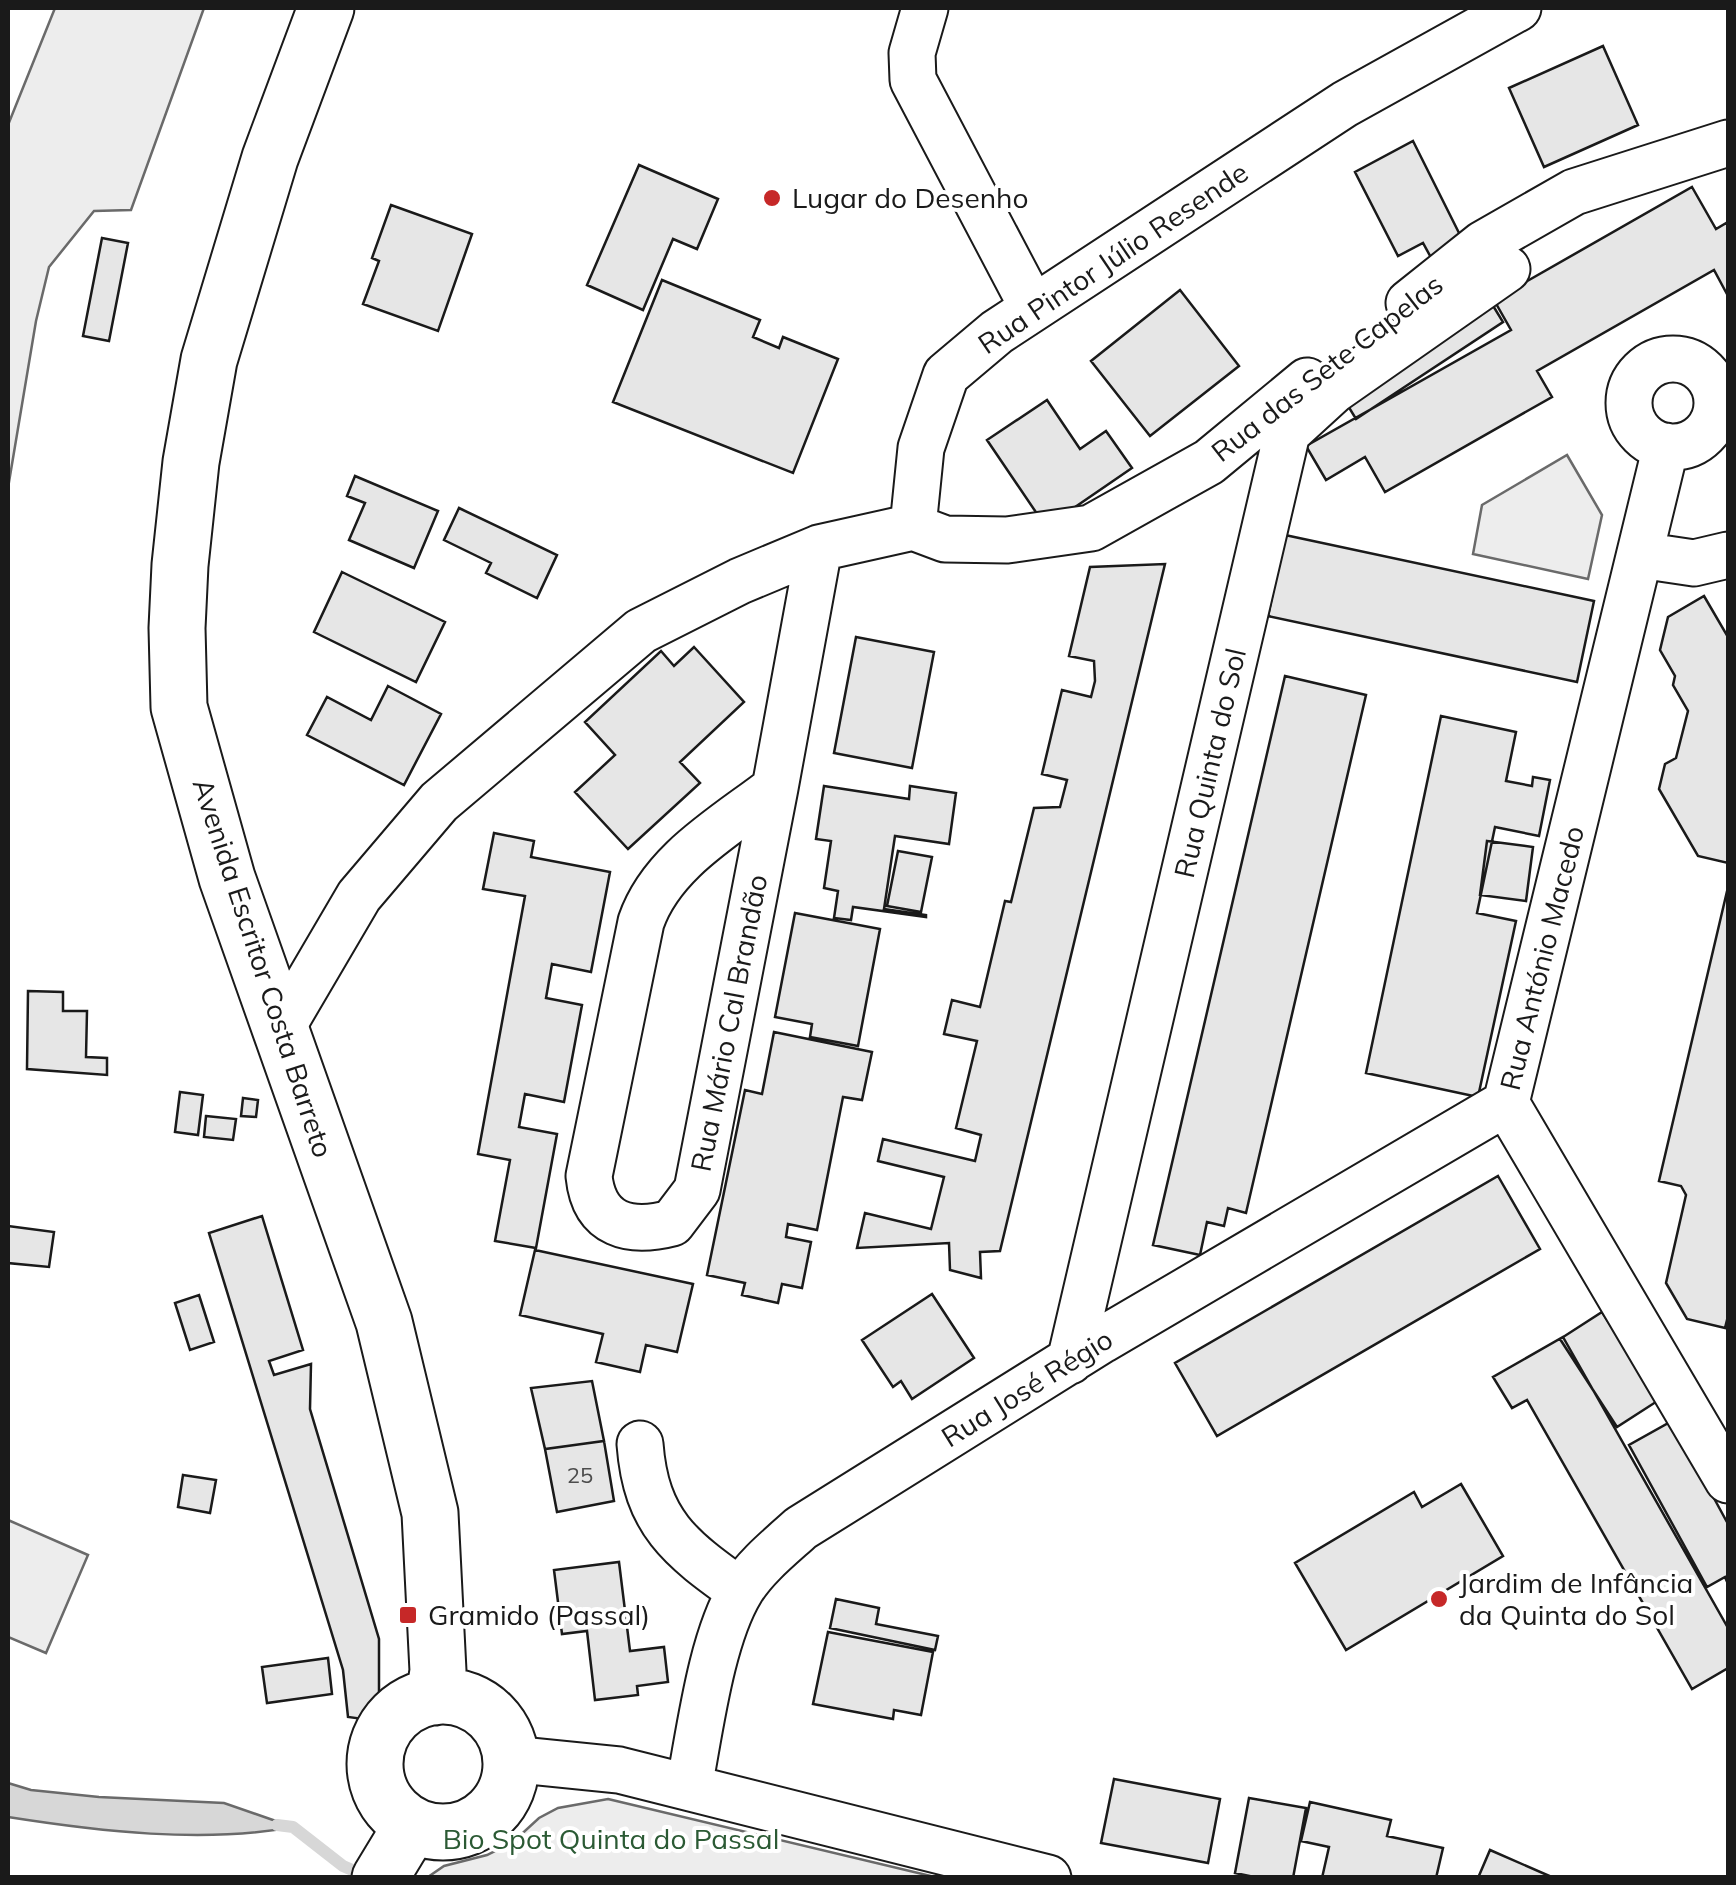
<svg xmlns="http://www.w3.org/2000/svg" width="1736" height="1885" viewBox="0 0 1736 1885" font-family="Mulish,sans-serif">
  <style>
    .built { fill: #ededed; stroke: #6a6a6a; stroke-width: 2.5 }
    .water { fill: #d7d7d7; stroke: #6a6a6a; stroke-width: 2.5 }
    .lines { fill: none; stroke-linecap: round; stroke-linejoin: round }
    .stream { stroke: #d7d7d7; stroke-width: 12 }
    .building { fill: #e6e6e6; stroke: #1a1a1a; stroke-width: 2.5 }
    .minor-casing { stroke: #1a1a1a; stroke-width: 49 }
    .major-casing { stroke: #1a1a1a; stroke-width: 59 }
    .minor { stroke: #fff; stroke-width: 45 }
    .major { stroke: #fff; stroke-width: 55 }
    .poi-dot { fill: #c62828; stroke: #fff; stroke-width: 4 }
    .labels { text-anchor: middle; stroke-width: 8; stroke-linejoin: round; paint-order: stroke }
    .number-label { font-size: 22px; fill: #4d4d4d }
    .poi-label { font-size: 28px; fill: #1a1a1a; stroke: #fff; text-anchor: start }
    .street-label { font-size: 28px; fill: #1a1a1a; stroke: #fff }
    .park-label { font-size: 28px; fill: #2b5a34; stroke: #fff }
  </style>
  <rect width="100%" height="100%" fill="#fff"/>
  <path class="built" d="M 55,8 L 204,8 L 131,210 L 94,211 L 49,267 L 36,321 L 8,488 L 8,125 Z
    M 1567,455 L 1602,515 L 1588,579 L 1473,554 L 1482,505 Z
    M 8,1520 L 88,1555 L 46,1653 L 8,1637 Z
    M 608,1799 L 935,1877 L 428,1877 L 444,1866 L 487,1855 L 513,1842 L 539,1818 L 558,1808 Z"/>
  <path class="water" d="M 8,1783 L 31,1790 L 99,1797 L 224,1803 L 293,1827 C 204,1844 97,1831 8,1817 Z"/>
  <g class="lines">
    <path class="stream" d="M 277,1825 L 293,1827 L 343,1866 L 366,1876"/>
  </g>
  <path class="building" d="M 1603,46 L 1638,125 L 1544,167 L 1509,88 Z
    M 1413,141 L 1466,247 L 1434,263 L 1423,243 L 1398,256 L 1355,172 Z
    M 639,165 L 718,199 L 697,249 L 673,239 L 643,310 L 587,285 Z
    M 1692,187 L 1716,229 L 1728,222 L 1728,296 L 1714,270 L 1537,371 L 1552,397 L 1385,492 L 1365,457 L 1326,480 L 1306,446 L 1511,330 L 1494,300 Z
    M 391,205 L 472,234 L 438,331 L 363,304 L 379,261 L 372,258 Z
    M 102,238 L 128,243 L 109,341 L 83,336 Z
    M 662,280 L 760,320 L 753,337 L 779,348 L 783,337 L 838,359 L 793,473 L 613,402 Z
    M 1180,290 L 1239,366 L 1150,436 L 1091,361 Z
    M 1492,304 L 1503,322 L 1356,419 L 1345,401 Z
    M 1047,400 L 1080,449 L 1106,431 L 1132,468 L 1046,527 L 987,440 Z
    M 355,476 L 438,511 L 414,568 L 349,540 L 365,503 L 347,496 Z
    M 459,508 L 557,555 L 537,598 L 486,573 L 491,563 L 444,540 Z
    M 1285,535 L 1594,601 L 1577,682 L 1268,616 Z
    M 1165,564 L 1000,1251 L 980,1252 L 981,1278 L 950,1270 L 949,1243 L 857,1248 L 865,1213 L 931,1229 L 944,1177 L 878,1161 L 883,1139 L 975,1161 L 981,1135 L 956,1128 L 977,1041 L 944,1034 L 952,1000 L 980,1007 L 1005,901 L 1011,902 L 1034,808 L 1060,807 L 1067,780 L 1042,774 L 1062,690 L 1091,697 L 1095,681 L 1094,661 L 1069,656 L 1090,567 Z
    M 342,572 L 445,622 L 416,682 L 314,632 Z
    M 1704,596 L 1728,637 L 1728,863 L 1698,856 L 1659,789 L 1665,764 L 1676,758 L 1688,711 L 1673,685 L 1675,676 L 1660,650 L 1668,617 Z
    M 856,637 L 934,652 L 912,768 L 834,753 Z
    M 694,647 L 744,702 L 680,762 L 700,783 L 628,849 L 575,792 L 615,755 L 585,722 L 661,651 L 674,666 Z
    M 1285,676 L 1366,695 L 1246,1213 L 1228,1208 L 1224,1226 L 1207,1222 L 1200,1255 L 1153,1245 Z
    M 388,686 L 441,714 L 404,785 L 307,735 L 327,697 L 371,720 Z
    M 1441,716 L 1516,732 L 1506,781 L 1532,786 L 1533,777 L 1550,780 L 1539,836 L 1495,827 L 1477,913 L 1516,921 L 1478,1097 L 1366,1073 Z
    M 824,786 L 909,799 L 910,786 L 956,793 L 949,844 L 895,836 L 884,909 L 926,915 L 926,917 L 853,907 L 851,920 L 834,918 L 838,891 L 824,888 L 831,841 L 816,839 Z
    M 494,833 L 534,841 L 531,857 L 610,872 L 591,972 L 552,964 L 546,998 L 582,1005 L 564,1102 L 525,1094 L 519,1127 L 557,1134 L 536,1248 L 495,1241 L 510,1160 L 478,1154 L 525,896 L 483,889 Z
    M 1487,841 L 1533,847 L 1526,901 L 1480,895 Z
    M 898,851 L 932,857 L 921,912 L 887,906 Z
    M 1728,887 L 1728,1316 L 1725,1328 L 1687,1319 L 1666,1283 L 1686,1195 L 1681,1186 L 1659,1181 Z
    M 795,913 L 880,929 L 858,1046 L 810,1037 L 812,1024 L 775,1017 Z
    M 28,991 L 63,992 L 63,1011 L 87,1011 L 86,1057 L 107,1058 L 107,1075 L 27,1069 Z
    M 774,1032 L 872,1052 L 862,1100 L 843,1097 L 817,1230 L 788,1224 L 786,1237 L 811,1242 L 802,1288 L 782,1284 L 778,1303 L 742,1295 L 745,1283 L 707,1275 L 745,1090 L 762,1094 Z
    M 180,1092 L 203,1095 L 198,1135 L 175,1132 Z
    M 243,1098 L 258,1100 L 256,1117 L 241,1116 Z
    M 206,1116 L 236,1119 L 233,1140 L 204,1137 Z
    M 1498,1176 L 1540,1249 L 1217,1436 L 1175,1363 Z
    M 262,1216 L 303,1350 L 269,1361 L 274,1375 L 311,1364 L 310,1409 L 379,1639 L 379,1699 L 370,1720 L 348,1717 L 343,1670 L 209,1233 Z
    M 8,1226 L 54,1232 L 49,1267 L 8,1263 Z
    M 535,1250 L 693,1284 L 677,1352 L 646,1345 L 640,1372 L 596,1362 L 603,1334 L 520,1315 Z
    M 932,1294 L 974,1358 L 912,1399 L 901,1381 L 893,1387 L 862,1340 Z
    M 199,1295 L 214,1342 L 190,1350 L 175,1303 Z
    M 1602,1312 L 1659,1400 L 1617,1427 L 1560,1339 Z
    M 1563,1337 L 1728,1628 L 1728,1668 L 1692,1689 L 1527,1400 L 1512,1408 L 1493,1377 Z
    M 592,1381 L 604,1441 L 545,1449 L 531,1388 Z
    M 1672,1421 L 1728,1524 L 1728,1584 L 1725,1577 L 1707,1587 L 1629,1445 Z
    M 604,1441 L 614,1501 L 557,1512 L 545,1449 Z
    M 183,1475 L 216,1480 L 210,1513 L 178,1507 Z
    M 1461,1484 L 1503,1556 L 1346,1650 L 1295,1563 L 1414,1492 L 1422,1507 Z
    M 619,1562 L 630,1651 L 664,1647 L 668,1682 L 637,1686 L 638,1695 L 595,1700 L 587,1631 L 562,1634 L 554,1570 Z
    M 836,1599 L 879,1608 L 876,1624 L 938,1636 L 935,1650 L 830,1628 Z
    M 828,1632 L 933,1652 L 921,1715 L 894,1710 L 893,1719 L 813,1704 Z
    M 328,1658 L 332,1694 L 267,1703 L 262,1667 Z
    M 1114,1779 L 1220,1799 L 1208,1863 L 1101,1843 Z
    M 1249,1798 L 1306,1808 L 1293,1878 L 1259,1878 L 1235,1873 Z
    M 1310,1802 L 1391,1820 L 1387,1836 L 1443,1848 L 1436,1878 L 1322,1878 L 1329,1847 L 1301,1841 Z
    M 1490,1850 L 1554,1878 L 1478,1878 Z"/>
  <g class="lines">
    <defs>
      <path id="minor" d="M 925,8 L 912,53 L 913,80 L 1033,308
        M 1409,303 L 1483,244 L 1574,192 L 1728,143
        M1629 403a44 44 0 1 1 88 0a44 44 0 1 1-88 0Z
        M 1666,446 L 1506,1103 L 1728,1480
        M 913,527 L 945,539 L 1007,540 L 1091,528 L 1209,462 L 1307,381
        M 1640,555 L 1694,563 L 1728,555
        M 775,788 L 697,1190 L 672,1223 C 630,1234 594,1226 589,1176 L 641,922 C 662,861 726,826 775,788 L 819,548
        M 281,1029 L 359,896 L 439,802 L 641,631 L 740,581 L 819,548 L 913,527 L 921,448 L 946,375 L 997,332 L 1345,104 L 1518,8
        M 1070,1361 L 1287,433 L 1334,390 L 1507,269
        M 640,1444 C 646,1523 680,1548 740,1591
        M 510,1759 L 619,1770 L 1048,1878
        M 689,1787 C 700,1730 711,1639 741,1590 C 756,1566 780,1547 801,1528 L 1102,1340 L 1506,1103"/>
      <path id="major" d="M 326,8 L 270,158 L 209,360 L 191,462 L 180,565 L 177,628 L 179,707 L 227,878 L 384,1322 L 430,1513 L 438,1671 L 434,1697
        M375 1764a68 68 0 1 1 136 0a68 68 0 1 1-136 0Z
        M 380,1878 L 403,1840 L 416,1827"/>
    </defs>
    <use href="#minor" class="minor-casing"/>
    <use href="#major" class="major-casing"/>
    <use href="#minor" class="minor"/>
    <use href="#major" class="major"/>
  </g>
  <g class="poi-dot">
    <circle cx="772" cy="198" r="10"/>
    <circle cx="1439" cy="1599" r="10"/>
    <rect x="398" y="1605" width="20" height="20" rx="5"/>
  </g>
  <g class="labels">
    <g class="number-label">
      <text x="580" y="1483">25</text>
    </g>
    <g class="poi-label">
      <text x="792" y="208">Lugar do Desenho</text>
      <text x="1459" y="1593">Jardim de Infância<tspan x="1459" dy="32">da Quinta do Sol</tspan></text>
      <text x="428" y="1625">Gramido (Passal)</text>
    </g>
    <g class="street-label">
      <text transform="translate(1113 258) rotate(-34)" y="10">Rua Pintor Júlio Resende</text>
      <text transform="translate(1327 368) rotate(-38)" y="10">Rua das Sete Capelas</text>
      <text transform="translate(1210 763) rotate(-77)" y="10">Rua Quinta do Sol</text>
      <text transform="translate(1542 958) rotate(-76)" y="10">Rua António Macedo</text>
      <text transform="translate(263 968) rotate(72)" y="10">Avenida Escritor Costa Barreto</text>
      <text transform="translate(729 1023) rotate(-79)" y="10">Rua Mário Cal Brandão</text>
      <text transform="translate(1027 1388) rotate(-32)" y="10">Rua José Régio</text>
    </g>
    <g class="park-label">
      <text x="611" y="1849">Bio Spot Quinta do Passal</text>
    </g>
  </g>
  <rect width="1736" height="1885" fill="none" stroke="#1a1a1a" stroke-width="20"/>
</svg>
